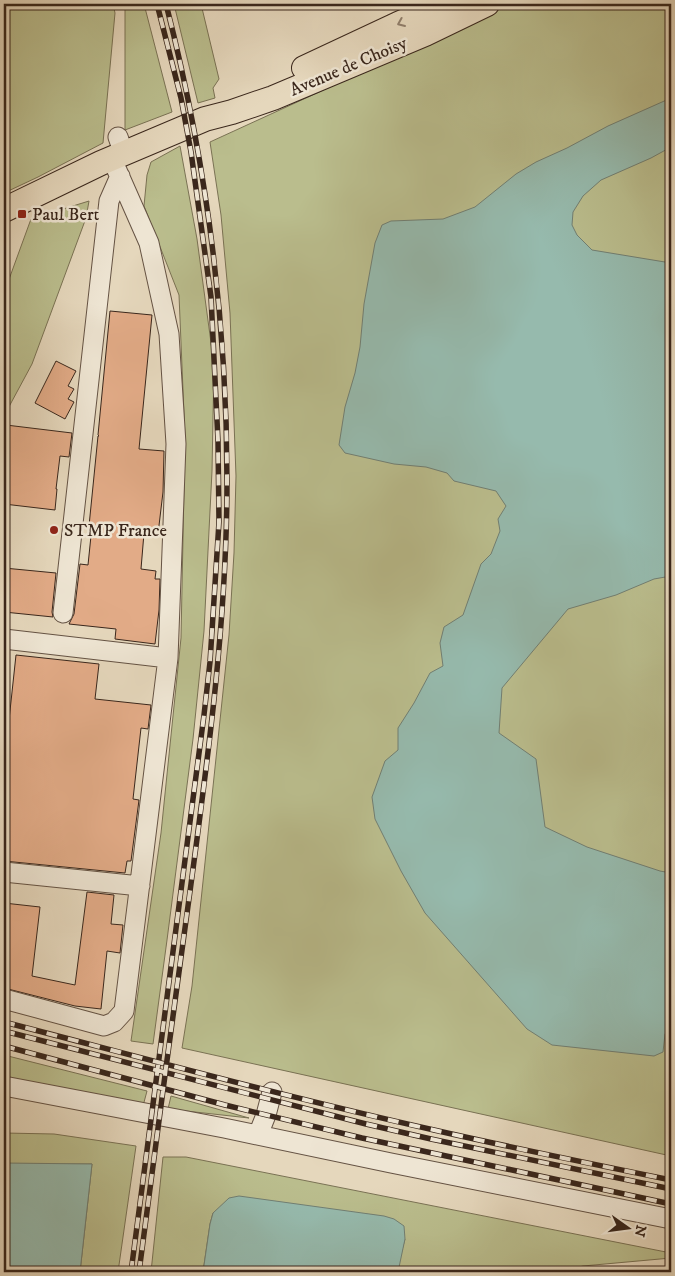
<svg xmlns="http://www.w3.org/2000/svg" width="675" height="1276" viewBox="0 0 675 1276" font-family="'IM FELL DW Pica',serif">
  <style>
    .green { fill: #babd8d; stroke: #7a7254 }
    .water { fill: #96baad; stroke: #717f73 }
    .building { fill: #e2ab87; stroke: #3a271c }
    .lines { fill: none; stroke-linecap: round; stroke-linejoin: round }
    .minor-casing { stroke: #655344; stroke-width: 21 }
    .major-casing { stroke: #3a271c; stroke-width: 26 }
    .minor { stroke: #eee5d3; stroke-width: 19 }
    .major { stroke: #e5d7bc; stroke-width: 24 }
    .rail-casing { stroke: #3a271c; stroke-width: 5.5 }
    .rail { stroke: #eee5d3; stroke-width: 4; stroke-dasharray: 11; stroke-linecap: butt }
    .oneway { stroke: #907f6c }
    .poi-dot { fill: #8f2418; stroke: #eee5d3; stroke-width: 2 }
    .labels { text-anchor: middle; stroke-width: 5; stroke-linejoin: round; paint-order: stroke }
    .street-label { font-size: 18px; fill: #3a271c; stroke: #eee5d3 }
    .poi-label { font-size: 18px; fill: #3a271c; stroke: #eee5d3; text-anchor: start }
  </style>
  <rect width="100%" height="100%" fill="#e5d7bc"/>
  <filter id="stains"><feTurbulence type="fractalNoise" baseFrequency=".004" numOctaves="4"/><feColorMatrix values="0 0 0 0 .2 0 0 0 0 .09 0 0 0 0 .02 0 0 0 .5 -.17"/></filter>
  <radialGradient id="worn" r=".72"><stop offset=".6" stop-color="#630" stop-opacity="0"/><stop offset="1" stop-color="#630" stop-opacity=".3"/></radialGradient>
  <path class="green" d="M 4,4 L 113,4 L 115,13 L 103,143 L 38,177 L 4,193 Z
    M 125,4 L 144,4 L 172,112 L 125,130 Z
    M 174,4 L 201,4 L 219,79 L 213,88 L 215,98 L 198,103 Z
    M 511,4 L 671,4 L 671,1156 L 182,1048 L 192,986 L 229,635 L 234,553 L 236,476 L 230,313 L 221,215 L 210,142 Z
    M 180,146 L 197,239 L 214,365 L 212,471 L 204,631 L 193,739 L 167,940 L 153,1044 L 131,1041 L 161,833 L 181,638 L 185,438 L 179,295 L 144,206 L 147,175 L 151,162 Z
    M 89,201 L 86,218 L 32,364 L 4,416 L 4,293 L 31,219 Z
    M 4,1055 L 147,1091 L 143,1106 L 4,1077 Z
    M 171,1096 L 249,1118 L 168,1109 Z
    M 4,1133 L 54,1134 L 136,1146 L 118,1272 L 80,1272 L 92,1164 L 4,1164 Z
    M 163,1157 L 186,1157 L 671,1253 L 671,1258 L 583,1266 L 558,1272 L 396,1272 L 405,1239 L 213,1213 L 210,1224 L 203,1272 L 151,1272 Z"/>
  <path class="water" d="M 671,98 L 671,147 L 651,158 L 601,180 L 583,196 L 573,212 L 572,225 L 577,235 L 592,250 L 671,263 L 671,576 L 654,579 L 616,595 L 568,609 L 502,688 L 499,733 L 536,759 L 545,827 L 587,847 L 660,871 L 671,873 L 671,1026 L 665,1034 L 663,1052 L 654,1056 L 552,1045 L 527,1029 L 425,913 L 401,871 L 375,819 L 372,797 L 385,761 L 398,750 L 398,728 L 414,703 L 430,673 L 443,666 L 440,643 L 444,627 L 463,615 L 481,564 L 491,554 L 500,531 L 498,519 L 506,506 L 496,491 L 454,481 L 447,473 L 426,467 L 394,464 L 345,453 L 339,445 L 345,407 L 355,373 L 360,347 L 364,304 L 375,243 L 382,225 L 391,221 L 443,219 L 475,207 L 516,174 L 536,162 L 567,148 L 608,126 Z
    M 5,1163 L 92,1164 L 80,1272 L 4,1272 L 4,1164 Z
    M 239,1196 L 384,1216 L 394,1219 L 404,1226 L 405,1239 L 398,1272 L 203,1272 L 210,1224 L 213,1213 L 229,1198 Z"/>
  <path class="building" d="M 110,311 L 152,315 L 139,449 L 164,451 L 163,492 L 158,534 L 144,533 L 141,569 L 156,571 L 155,579 L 160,579 L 159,610 L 155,644 L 115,639 L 116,629 L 69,624 L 74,614 L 80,564 L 88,565 L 92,526 L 89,526 L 98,436 L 99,436 L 98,435 Z
    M 56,361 L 76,371 L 68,386 L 74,389 L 68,399 L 74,402 L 65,419 L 35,403 Z
    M 6,425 L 72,433 L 69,457 L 60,456 L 56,489 L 57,489 L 55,510 L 4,504 L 4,446 Z
    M 4,568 L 56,573 L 52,612 L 53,617 L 4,612 Z
    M 16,655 L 99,664 L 95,699 L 151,705 L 148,729 L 141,728 L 133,799 L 139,800 L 131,861 L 127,861 L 125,873 L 4,861 L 4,719 L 9,720 Z
    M 87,892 L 114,895 L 111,924 L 123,925 L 120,953 L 107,951 L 101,1009 L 75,1006 L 4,988 L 4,903 L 40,907 L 32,976 L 75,985 Z"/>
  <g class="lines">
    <defs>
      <path id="minor" d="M 118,137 L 124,154
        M 63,613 L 109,201 L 120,176
        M 4,639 L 168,658
        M 4,872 L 140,886
        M 4,999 L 104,1026 L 114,1022 L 124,1011 L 168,658 L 176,444 L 169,334 L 149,243 L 112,159
        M 4,1086 L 224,1128 L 391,1163 L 671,1219
        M 258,1135 L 266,1115 L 272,1092"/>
      <path id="major" d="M 304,68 L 398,24 L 445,4
        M 4,210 L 101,163 L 205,119 L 232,112 L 273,98 L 425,34 L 487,4"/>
    </defs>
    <use href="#minor" class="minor-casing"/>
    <use href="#major" class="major-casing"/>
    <use href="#minor" class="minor"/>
    <use href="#major" class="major"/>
    <defs>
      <path id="rail" d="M 4,1022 C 147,1059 290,1098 434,1130 C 513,1148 592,1164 671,1180
        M 4,1031 L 366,1124 L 431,1139 L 671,1189
        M 4,1046 L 225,1105 L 362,1138 L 671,1204
        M 131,1272 L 204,715 L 210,662 L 219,522 L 218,441 L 211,297 L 191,152 L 181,98 L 157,4
        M 139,1272 C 156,1143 173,1013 191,884 C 209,750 227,616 227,481 C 227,319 206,160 166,4"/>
    </defs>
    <use href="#rail" class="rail-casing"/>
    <use href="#rail" class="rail"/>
  </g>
  <defs><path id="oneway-chevron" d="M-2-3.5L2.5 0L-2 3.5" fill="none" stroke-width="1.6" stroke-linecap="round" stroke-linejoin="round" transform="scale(1.25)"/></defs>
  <use class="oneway" href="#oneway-chevron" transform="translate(401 23) rotate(157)"/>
  <g class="poi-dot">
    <rect x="17" y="209" width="10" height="10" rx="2.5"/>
    <circle cx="54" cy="530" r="5"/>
  </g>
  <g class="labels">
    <g class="street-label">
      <text transform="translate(348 66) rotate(-23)" y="6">Avenue de Choisy</text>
    </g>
    <g class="poi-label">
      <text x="32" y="220">Paul Bert</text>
      <text x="64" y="536">STMP France</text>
    </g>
  </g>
  <rect width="675" height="1276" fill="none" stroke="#e5d7bc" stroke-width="20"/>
  <rect x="5" y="5" width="665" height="1266" fill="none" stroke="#3a271c" stroke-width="2.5"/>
  <rect x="10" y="10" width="655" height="1256" fill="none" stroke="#3a271c"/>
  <g transform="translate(628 1228) rotate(104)" stroke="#eee5d3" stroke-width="4" paint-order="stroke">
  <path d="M0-4L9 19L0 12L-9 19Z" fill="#3a271c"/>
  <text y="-8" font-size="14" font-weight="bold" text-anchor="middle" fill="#3a271c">N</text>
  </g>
  <rect width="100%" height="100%" filter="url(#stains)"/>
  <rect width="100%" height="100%" fill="url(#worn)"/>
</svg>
